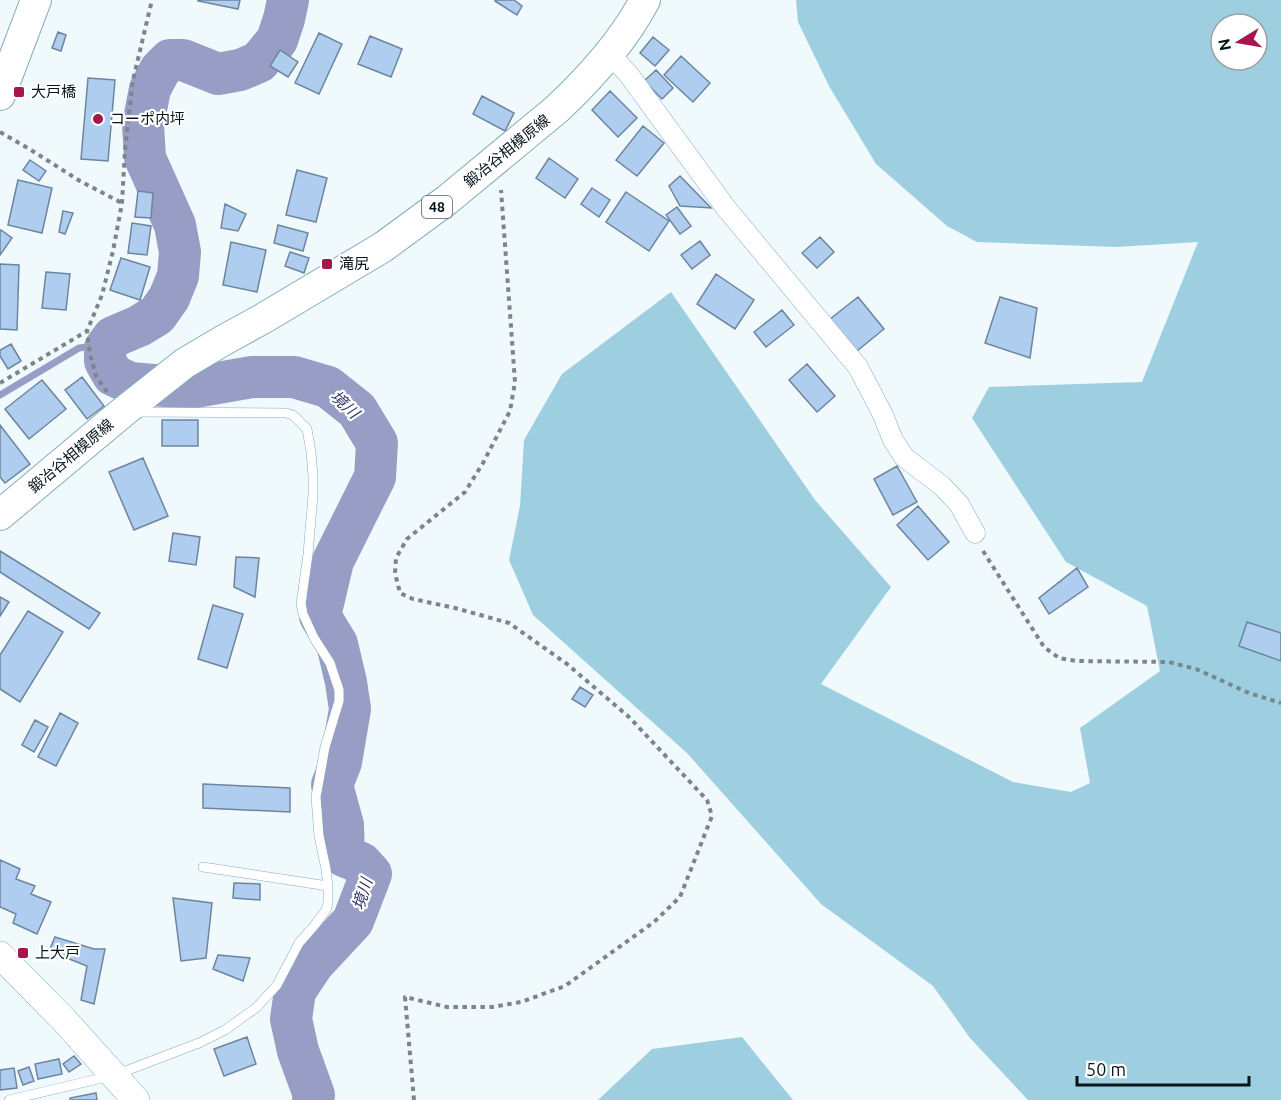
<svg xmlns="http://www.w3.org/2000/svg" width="1281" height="1100" viewBox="0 0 1281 1100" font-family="Ubuntu,'Noto Sans JP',sans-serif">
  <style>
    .forest { fill: #9dcfe1; fill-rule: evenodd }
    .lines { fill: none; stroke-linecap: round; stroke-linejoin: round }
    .stream { stroke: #989dc5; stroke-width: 7 }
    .river { stroke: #989dc5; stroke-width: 42 }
    .building { fill: #aecdef; stroke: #6d859f; stroke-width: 1.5 }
    .lane-casing { stroke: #84adbc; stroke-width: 10 }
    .street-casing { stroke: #84adbc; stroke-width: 21 }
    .secondary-casing { stroke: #84adbc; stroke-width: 28 }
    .primary-casing { stroke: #84adbc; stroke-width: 32 }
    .path { stroke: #7a868a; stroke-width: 4; stroke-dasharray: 4.5 4.5; stroke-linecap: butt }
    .lane { stroke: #fff; stroke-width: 9 }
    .street { stroke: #fff; stroke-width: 20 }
    .secondary { stroke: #fff; stroke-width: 27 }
    .primary { stroke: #fff; stroke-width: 30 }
    .poi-dot { fill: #a7154f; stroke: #fff; stroke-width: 2 }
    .labels { text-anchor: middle; stroke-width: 4.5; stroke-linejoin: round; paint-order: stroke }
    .shield { fill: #fff; stroke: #515b5f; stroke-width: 1.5 }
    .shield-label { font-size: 14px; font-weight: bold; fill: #06151a }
    .poi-label { font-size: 15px; fill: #06151a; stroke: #fff; text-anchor: start }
    .street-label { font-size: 15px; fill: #06151a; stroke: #fff }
    .water-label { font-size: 16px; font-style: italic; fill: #34366a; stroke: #fff }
  </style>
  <rect width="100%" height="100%" fill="#f0f9fc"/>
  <path class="forest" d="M 796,0 L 1281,0 L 1281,1100 L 1028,1100 L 970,1038 L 933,986 L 821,904 L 687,753 L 533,615 L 509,560 L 520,506 L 524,440 L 562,374 L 671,292 L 815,500 L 891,587 L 821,684 L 1013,782 L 1071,792 L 1090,783 L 1080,728 L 1160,671 L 1147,606 L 1066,562 L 972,418 L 989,387 L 1142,382 L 1198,242 L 1116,247 L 977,242 L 947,226 L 876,164 L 829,86 L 798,22 ZM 1221,24 L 1257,24 L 1257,60 L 1221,60 Z
    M 742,1037 L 793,1100 L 598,1100 L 652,1049 Z"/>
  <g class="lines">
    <path class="stream" d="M 0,395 L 79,348 L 96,346 L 105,348"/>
    <path class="river" d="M 288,0 L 284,19 L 277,40 L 259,62 L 240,70 L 218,74 L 183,60 L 170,60 L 160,70 L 150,89 L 143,125 L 145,158 L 175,225 L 180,252 L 178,276 L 169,298 L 157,315 L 139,326 L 113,337 L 105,348 L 105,361 L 113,375 L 130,383 L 189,388 L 252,377 L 294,377 L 328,387 L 357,410 L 377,443 L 375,477 L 333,561 L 320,616 L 337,644 L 346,682 L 350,709 L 341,762 L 332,785 L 343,825 L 344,856 L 361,863 L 371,874 L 353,921 L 313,964 L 295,991 L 291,1019 L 298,1051 L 314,1095 L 313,1100"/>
  </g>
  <path class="building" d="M 198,0 L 240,0 L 238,9 L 198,1 Z
    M 496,0 L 514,0 L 522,6 L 517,15 L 495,1 Z
    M 58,32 L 66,35 L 61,51 L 52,48 Z
    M 319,33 L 342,44 L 319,94 L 295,83 Z
    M 370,36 L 402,49 L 391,77 L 358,64 Z
    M 653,37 L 669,50 L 655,66 L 640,53 Z
    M 280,50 L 298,62 L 288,77 L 270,66 Z
    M 681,56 L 710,83 L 693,102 L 664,75 Z
    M 656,70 L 673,88 L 662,99 L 644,81 Z
    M 88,78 L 115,80 L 108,161 L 81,159 Z
    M 610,91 L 637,118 L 618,137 L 592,110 Z
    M 482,96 L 514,113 L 505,131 L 473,114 Z
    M 643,126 L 664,143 L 637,176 L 616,160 Z
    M 549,158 L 578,179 L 565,198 L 536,178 Z
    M 30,160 L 46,171 L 39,181 L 23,170 Z
    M 297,170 L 327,178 L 316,222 L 286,215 Z
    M 680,176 L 711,208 L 680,206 L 669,186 Z
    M 18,180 L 52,188 L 42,233 L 8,225 Z
    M 592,188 L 610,200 L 599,217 L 581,204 Z
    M 138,191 L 153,193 L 151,218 L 135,217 Z
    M 626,192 L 669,221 L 649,251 L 606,222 Z
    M 225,204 L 246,214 L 238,231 L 221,228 Z
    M 677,207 L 691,226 L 680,234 L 666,215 Z
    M 63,211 L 73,213 L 65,234 L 59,232 Z
    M 132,223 L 151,226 L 147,255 L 128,253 Z
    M 278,225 L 308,233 L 303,251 L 274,243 Z
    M 1,230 L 12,238 L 0,255 L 0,232 Z
    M 820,237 L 834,252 L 817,268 L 802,253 Z
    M 700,241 L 710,255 L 692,269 L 681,255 Z
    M 231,242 L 266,250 L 257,292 L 223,285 Z
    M 290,252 L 309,258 L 304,273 L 285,266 Z
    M 121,258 L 150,267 L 140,300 L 110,290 Z
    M 0,264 L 19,265 L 17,330 L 0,329 Z
    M 46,272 L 70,274 L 66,310 L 42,308 Z
    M 716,274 L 754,300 L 735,329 L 697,304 Z
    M 858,297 L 884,329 L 857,351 L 830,319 Z
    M 1000,297 L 1037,308 L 1030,358 L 985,343 Z
    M 782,310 L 794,325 L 766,347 L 754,332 Z
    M 11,344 L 21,361 L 8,369 L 0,356 L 0,350 Z
    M 807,364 L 835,396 L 817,412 L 789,380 Z
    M 82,377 L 104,406 L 87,419 L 65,390 Z
    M 42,380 L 66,409 L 29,439 L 5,409 Z
    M 162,420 L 198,420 L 198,446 L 162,446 Z
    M 0,425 L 30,464 L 5,483 L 0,477 Z
    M 143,458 L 168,516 L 134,530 L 109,472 Z
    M 897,466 L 917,502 L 893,515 L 874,479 Z
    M 918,506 L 949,542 L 928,560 L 897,525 Z
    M 173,533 L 200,537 L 196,565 L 169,561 Z
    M 0,551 L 100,613 L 89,629 L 0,572 Z
    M 236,557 L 259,558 L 255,597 L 234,587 Z
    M 1077,568 L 1088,587 L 1049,614 L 1039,598 Z
    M 0,597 L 9,602 L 0,616 Z
    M 213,605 L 243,614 L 227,668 L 198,659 Z
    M 28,611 L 63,632 L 20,702 L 0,689 L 0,655 Z
    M 1247,622 L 1281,633 L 1281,661 L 1239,646 Z
    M 580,687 L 593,695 L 585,707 L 572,699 Z
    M 60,713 L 78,723 L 56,766 L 38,757 Z
    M 35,720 L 48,727 L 34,752 L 22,745 Z
    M 203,784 L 290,788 L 290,812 L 203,808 Z
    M 0,860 L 20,869 L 16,879 L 35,886 L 31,894 L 51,902 L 37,934 L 13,923 L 16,914 L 0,907 Z
    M 234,883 L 260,884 L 260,900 L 233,898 Z
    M 173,898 L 212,903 L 206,958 L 181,961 Z
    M 55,937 L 94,949 L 105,949 L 94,1004 L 81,1000 L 87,966 L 49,951 Z
    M 218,955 L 250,958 L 243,981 L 213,969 Z
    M 247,1037 L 256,1064 L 224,1076 L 214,1049 Z
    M 74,1056 L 81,1064 L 69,1072 L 63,1064 Z
    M 59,1059 L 62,1074 L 38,1079 L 35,1064 Z
    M 29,1067 L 34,1081 L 23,1085 L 18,1071 Z
    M 14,1068 L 17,1088 L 0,1090 L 0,1070 Z
    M 96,1093 L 97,1100 L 70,1100 L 70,1098 Z"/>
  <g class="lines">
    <defs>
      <path id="lane" d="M 203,867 L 328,886
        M 9,1100 L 115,1075 L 199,1043 L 225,1030 L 257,1007 L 277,985 L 299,943 L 314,926 L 326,910 L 328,903 L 328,886 L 326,869 L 319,836 L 316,797 L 325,747 L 339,701 L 339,690 L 330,663 L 314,638 L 303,614 L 301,604 L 308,554 L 313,495 L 313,476 L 311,452 L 307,429 L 293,415 L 286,413 L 135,412"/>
      <path id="street" d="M 610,54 L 629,75 L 726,208 L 858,367 L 883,415 L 893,440 L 904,457 L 942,486 L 959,504 L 975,533"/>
      <path id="secondary" d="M 0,955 L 64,1020 L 136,1100"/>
      <path id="primary" d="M 0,95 L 36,0
        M 0,515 L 123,412 L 185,363 L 224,340 L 264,318 L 383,247 L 447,200 L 557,109 C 591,77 623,42 645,0"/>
    </defs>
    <use href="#lane" class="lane-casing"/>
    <use href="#street" class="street-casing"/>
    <use href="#secondary" class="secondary-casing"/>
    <use href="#primary" class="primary-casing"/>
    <path class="path" d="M 0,132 L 31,150 L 80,181 L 122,203
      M 0,383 L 87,331
      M 107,392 L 96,376 L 90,354 L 87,331 L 102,295 L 113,251 L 122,203 L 125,150 L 133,80 L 152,0
      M 983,551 L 1044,647 L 1059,658 L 1076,661 L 1169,662 L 1196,669 L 1249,693 L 1281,703
      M 414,1100 L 405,997 L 447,1007 L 492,1007 L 521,1002 L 565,986 L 654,922 L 680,897 L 712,816 L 707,800 L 629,717 L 567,664 L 509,623 L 455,608 L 413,599 L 400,593 L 395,573 L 396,558 L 407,539 L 465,492 L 483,463 L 510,411 L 515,382 L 501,190"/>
    <use href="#lane" class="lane"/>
    <use href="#street" class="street"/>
    <use href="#secondary" class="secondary"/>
    <use href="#primary" class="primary"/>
  </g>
  <g class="poi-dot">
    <rect x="13" y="86" width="12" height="12" rx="3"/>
    <circle cx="98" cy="119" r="6"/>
    <rect x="321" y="258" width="12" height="12" rx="3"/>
    <rect x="17" y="947" width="12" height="12" rx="3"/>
  </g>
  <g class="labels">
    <rect class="shield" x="422" y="196" width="30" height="22" rx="4.5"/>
    <g class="shield-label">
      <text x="437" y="212">48</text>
    </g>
    <g class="poi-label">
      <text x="31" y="97">大戸橋</text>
      <text x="110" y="124">コーポ内坪</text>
      <text x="339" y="269">滝尻</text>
      <text x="35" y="958">上大戸</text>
    </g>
    <g class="street-label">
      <text transform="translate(507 151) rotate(-39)" y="5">鍛冶谷相模原線</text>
      <text transform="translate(71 456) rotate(-40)" y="5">鍛冶谷相模原線</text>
    </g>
    <g class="water-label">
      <text transform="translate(345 404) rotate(43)" y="6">境川</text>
      <text transform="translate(362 894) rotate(-73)" y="6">境川</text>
    </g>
  </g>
  <g transform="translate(1239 42) rotate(259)"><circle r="28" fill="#ffffff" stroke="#9ba1a3" stroke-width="1.5"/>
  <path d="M0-4.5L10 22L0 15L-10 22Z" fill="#a7154f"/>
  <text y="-9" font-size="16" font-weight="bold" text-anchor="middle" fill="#06151a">N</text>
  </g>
  <path d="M1077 1076v9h172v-9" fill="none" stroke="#06151a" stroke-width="3"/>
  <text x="1086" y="1076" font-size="18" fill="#06151a" stroke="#ffffff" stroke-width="4.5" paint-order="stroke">50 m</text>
</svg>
